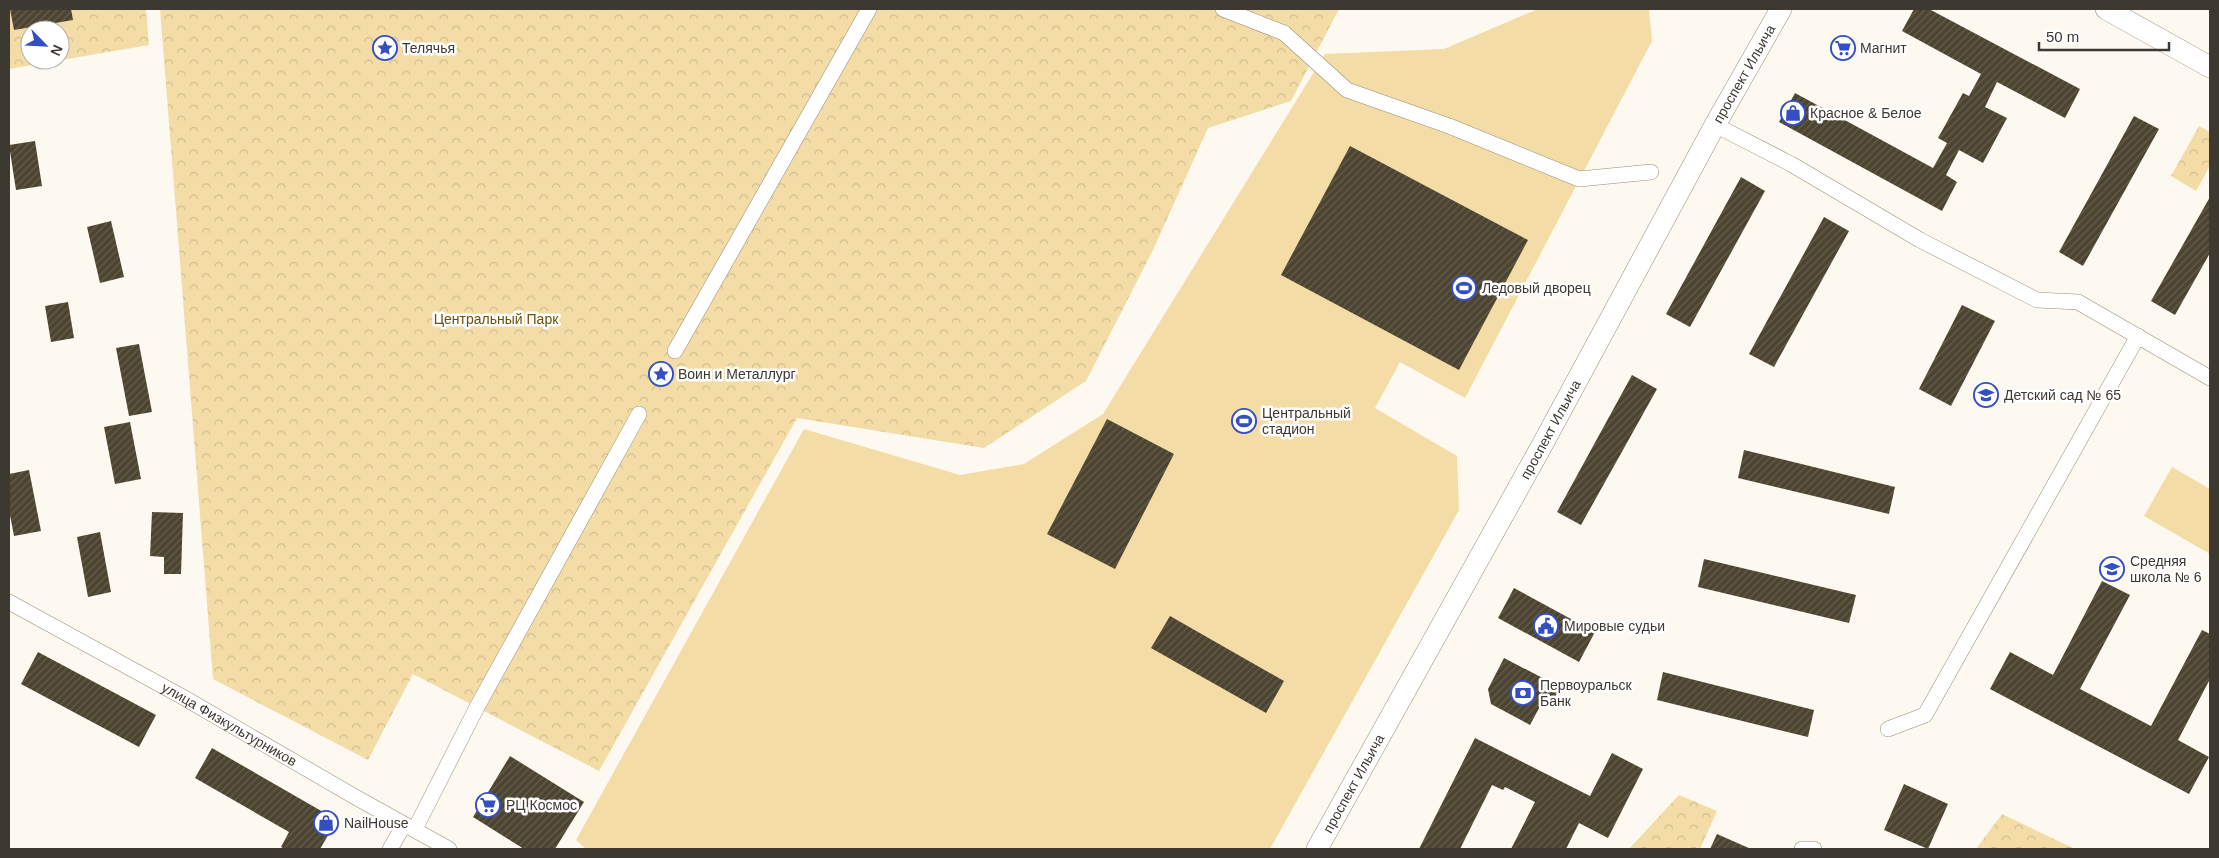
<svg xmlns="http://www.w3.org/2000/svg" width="2219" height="858" viewBox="0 0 2219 858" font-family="Helvetica,sans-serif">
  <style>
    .forest { fill: url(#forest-crowns); fill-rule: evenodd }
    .pitch { fill: #f3dca6 }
    .building { fill: url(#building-hatch) }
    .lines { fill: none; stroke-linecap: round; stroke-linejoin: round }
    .street-casing { stroke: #978e78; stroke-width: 16 }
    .secondary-casing { stroke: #978e78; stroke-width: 22 }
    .street { stroke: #fff; stroke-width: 15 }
    .secondary { stroke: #fff; stroke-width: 21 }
    .labels { text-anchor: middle; stroke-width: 5; stroke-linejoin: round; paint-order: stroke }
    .poi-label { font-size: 14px; fill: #3d3930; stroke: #fff; text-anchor: start }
    .street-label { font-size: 14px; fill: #3d3930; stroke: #fff }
    .park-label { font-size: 14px; fill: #695107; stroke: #fff }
  </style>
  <defs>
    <pattern id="forest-crowns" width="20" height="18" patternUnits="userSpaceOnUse" patternTransform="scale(1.25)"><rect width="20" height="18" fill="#f3dca6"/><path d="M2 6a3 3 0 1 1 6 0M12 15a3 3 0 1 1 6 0" fill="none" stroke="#d1be8f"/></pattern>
    <pattern id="building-hatch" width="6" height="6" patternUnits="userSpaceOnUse" patternTransform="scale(1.25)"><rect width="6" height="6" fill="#4c4430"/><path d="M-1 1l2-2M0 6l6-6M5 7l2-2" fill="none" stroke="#645e4d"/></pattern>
  </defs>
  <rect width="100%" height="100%" fill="#fdf9f0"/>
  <path class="forest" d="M 9,9 L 146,9 L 149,45 L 9,69 ZM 30,30 L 60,30 L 60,60 L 30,60 Z
    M 160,9 L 1339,9 L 1291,101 L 1208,128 L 1153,250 L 1086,381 L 984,448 L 797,418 L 599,771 L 413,674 L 368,760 L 213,679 Z
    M 2199,126 L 2210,132 L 2210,166 L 2196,191 L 2171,176 Z
    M 1679,795 L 1717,811 L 1700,849 L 1629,849 Z
    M 2002,814 L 2075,849 L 1976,849 Z"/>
  <path class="pitch" d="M 1538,9 L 1649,9 L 1652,41 L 1465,398 L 1400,362 L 1375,408 L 1457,456 L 1459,510 L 1270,849 L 586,849 L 576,840 L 804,429 L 960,475 L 1024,464 L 1103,414 L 1325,54 L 1444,49 Z
    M 2172,467 L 2210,489 L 2210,554 L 2144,516 Z"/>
  <path class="building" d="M 10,9 L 71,9 L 73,20 L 14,30 Z
    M 1914,9 L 1929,9 L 2080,89 L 2065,118 L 1997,82 L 1985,107 L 2007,118 L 1983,163 L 1959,150 L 1946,175 L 1957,182 L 1942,211 L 1779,122 L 1795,93 L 1933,168 L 1947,143 L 1938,138 L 1963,93 L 1969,96 L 1981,74 L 1902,31 Z
    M 2134,116 L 2159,129 L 2083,266 L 2059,252 Z
    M 35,141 L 42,186 L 16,190 L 9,145 Z
    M 1350,146 L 1528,240 L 1459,370 L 1281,275 Z
    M 1741,177 L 1765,191 L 1690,327 L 1666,314 Z
    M 2210,197 L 2210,253 L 2175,315 L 2151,301 Z
    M 1824,217 L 1849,231 L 1774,367 L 1749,354 Z
    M 111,221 L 124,277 L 100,283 L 87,227 Z
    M 68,302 L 74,338 L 51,342 L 45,306 Z
    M 1962,305 L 1995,321 L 1951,406 L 1919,389 Z
    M 139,344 L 152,412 L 129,416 L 116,348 Z
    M 1632,375 L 1657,389 L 1581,525 L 1557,512 Z
    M 1107,419 L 1174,454 L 1115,569 L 1047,534 Z
    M 130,422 L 141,479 L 115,484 L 104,427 Z
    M 1744,450 L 1895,487 L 1889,514 L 1738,478 Z
    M 29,470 L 41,531 L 14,536 L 9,510 L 9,474 Z
    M 152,512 L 183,513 L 181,574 L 164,574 L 164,557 L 150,556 Z
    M 100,532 L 111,592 L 88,597 L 77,537 Z
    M 1704,559 L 1856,595 L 1849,623 L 1698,587 Z
    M 2102,581 L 2130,595 L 2080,689 L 2151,726 L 2202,630 L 2210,634 L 2210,679 L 2178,740 L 2209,757 L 2189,794 L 1990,689 L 2010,652 L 2053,675 Z
    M 1514,588 L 1595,632 L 1579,662 L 1498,618 Z
    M 1170,616 L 1284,681 L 1266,713 L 1151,648 Z
    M 38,652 L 156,715 L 139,747 L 21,684 Z
    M 1504,658 L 1560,687 L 1553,701 L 1545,697 L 1530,725 L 1491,704 L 1488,689 Z
    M 1663,672 L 1814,710 L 1808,737 L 1657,700 Z
    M 1475,738 L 1590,796 L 1612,753 L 1643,769 L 1608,838 L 1579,823 L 1566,849 L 1511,849 L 1535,802 L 1505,787 L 1503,790 L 1492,785 L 1460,849 L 1419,849 Z
    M 212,748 L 337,820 L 320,849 L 285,849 L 281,847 L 289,832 L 195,778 Z
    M 510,756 L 584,802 L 555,849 L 524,849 L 473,817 Z
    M 1904,784 L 1948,804 L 1928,849 L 1884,830 Z
    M 1717,834 L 1751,849 L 1710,849 Z"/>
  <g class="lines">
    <defs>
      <g id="street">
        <path d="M 1223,9 L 1284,33 L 1347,90 L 1449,126 L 1579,179 L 1651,172"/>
        <path d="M 1715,125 L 1791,164 L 1920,240 L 2037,300 L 2078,302 L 2210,378"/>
        <path d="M 675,351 L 869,9"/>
        <path id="s1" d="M 9,602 L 181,696 L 357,798 L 449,849"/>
        <path d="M 1888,729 L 1925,715 L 2138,336"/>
        <path d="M 415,829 L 477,707 L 639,414"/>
        <path d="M 390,849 L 404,825"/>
        <path d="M 1802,849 L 1814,849"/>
      </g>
      <g id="secondary">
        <path d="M 2106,9 L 2210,67"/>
        <path id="s2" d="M 1317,849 L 1540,449 L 1715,125 L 1781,9"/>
      </g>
    </defs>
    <use href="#street" class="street-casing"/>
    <use href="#secondary" class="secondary-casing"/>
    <use href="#street" class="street"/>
    <use href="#secondary" class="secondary"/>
  </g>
  <defs>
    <symbol id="sight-ring" viewBox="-11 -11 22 22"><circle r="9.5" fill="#fff" stroke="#334fc1" stroke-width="1.5"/><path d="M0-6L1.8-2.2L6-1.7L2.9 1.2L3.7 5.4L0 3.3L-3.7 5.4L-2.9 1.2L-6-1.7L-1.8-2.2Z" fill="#334fc1"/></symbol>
    <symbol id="supermarket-ring" viewBox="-11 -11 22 22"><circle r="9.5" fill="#fff" stroke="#334fc1" stroke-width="1.5"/><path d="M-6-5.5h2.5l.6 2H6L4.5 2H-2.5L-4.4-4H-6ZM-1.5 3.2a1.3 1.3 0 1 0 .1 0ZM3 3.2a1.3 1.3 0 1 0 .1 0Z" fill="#334fc1"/></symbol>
    <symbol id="shop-ring" viewBox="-11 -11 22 22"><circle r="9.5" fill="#fff" stroke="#334fc1" stroke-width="1.5"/><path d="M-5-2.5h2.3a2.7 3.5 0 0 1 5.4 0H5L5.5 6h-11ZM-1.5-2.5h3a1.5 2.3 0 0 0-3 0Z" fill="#334fc1"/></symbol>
    <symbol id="stadium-ring" viewBox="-11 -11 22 22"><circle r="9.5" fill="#fff" stroke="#334fc1" stroke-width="1.5"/><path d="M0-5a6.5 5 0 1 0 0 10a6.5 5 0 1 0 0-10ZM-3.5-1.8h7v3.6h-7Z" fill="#334fc1"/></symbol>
    <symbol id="school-ring" viewBox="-11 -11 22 22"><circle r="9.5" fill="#fff" stroke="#334fc1" stroke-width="1.5"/><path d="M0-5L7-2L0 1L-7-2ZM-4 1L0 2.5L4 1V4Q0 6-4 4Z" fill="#334fc1"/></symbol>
    <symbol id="civic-ring" viewBox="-11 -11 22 22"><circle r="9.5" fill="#fff" stroke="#334fc1" stroke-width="1.5"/><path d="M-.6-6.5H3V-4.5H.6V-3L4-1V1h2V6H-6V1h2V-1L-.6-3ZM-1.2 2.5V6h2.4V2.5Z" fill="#334fc1"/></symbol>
    <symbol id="bank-ring" viewBox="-11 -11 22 22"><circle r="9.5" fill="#fff" stroke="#334fc1" stroke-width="1.5"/><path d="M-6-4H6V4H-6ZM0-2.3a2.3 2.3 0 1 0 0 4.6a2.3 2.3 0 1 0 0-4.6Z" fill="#334fc1"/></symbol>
  </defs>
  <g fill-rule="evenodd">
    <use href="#sight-ring" x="371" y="34" width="28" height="28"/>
    <use href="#supermarket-ring" x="1829" y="34" width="28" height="28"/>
    <use href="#shop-ring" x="1779" y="99" width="28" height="28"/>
    <use href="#stadium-ring" x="1450" y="274" width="28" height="28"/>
    <use href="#sight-ring" x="647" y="360" width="28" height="28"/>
    <use href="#school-ring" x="1972" y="381" width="28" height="28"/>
    <use href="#stadium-ring" x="1230" y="407" width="28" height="28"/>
    <use href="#school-ring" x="2098" y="555" width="28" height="28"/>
    <use href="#civic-ring" x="1532" y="612" width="28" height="28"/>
    <use href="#bank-ring" x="1509" y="679" width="28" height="28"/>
    <use href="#supermarket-ring" x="474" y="791" width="28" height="28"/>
    <use href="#shop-ring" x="312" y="809" width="28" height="28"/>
  </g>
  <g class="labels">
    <g class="poi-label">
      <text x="402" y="53">Телячья</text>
      <text x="1860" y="53">Магнит</text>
      <text x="1810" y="118">Красное &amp; Белое</text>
      <text x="1482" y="293">Ледовый дворец</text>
      <text x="678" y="379">Воин и Металлург</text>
      <text x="2004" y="400">Детский сад № 65</text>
      <text x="1262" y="418">Центральный<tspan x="1262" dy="16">стадион</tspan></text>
      <text x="2130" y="566">Средняя<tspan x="2130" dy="16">школа № 6</tspan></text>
      <text x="1564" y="631">Мировые судьи</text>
      <text x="1540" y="690">Первоуральск<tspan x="1540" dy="16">Банк</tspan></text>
      <text x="506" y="810">РЦ Космос</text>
      <text x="344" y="828">NailHouse</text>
    </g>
    <g class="street-label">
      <text dy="5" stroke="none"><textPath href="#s2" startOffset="885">проспект Ильича</textPath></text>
      <text dy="5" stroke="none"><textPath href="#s2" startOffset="480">проспект Ильича</textPath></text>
      <text dy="5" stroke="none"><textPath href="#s1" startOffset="252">улица Физкультурников</textPath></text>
      <text dy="5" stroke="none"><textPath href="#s2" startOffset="75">проспект Ильича</textPath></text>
    </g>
    <g class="park-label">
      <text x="496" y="324">Центральный Парк</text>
    </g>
  </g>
  <rect width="2219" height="858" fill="none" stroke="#3d3930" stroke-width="20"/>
  <g transform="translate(45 45) rotate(114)"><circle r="24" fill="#ffffff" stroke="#b1b0ac"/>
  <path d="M0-4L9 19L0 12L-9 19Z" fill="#334fc1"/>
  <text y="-8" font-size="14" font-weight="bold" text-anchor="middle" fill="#3d3930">N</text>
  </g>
  <path d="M2039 42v8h130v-8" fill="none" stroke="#3d3930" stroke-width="2.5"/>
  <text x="2046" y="42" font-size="15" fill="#3d3930" stroke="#ffffff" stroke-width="4" paint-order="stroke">50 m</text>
</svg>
